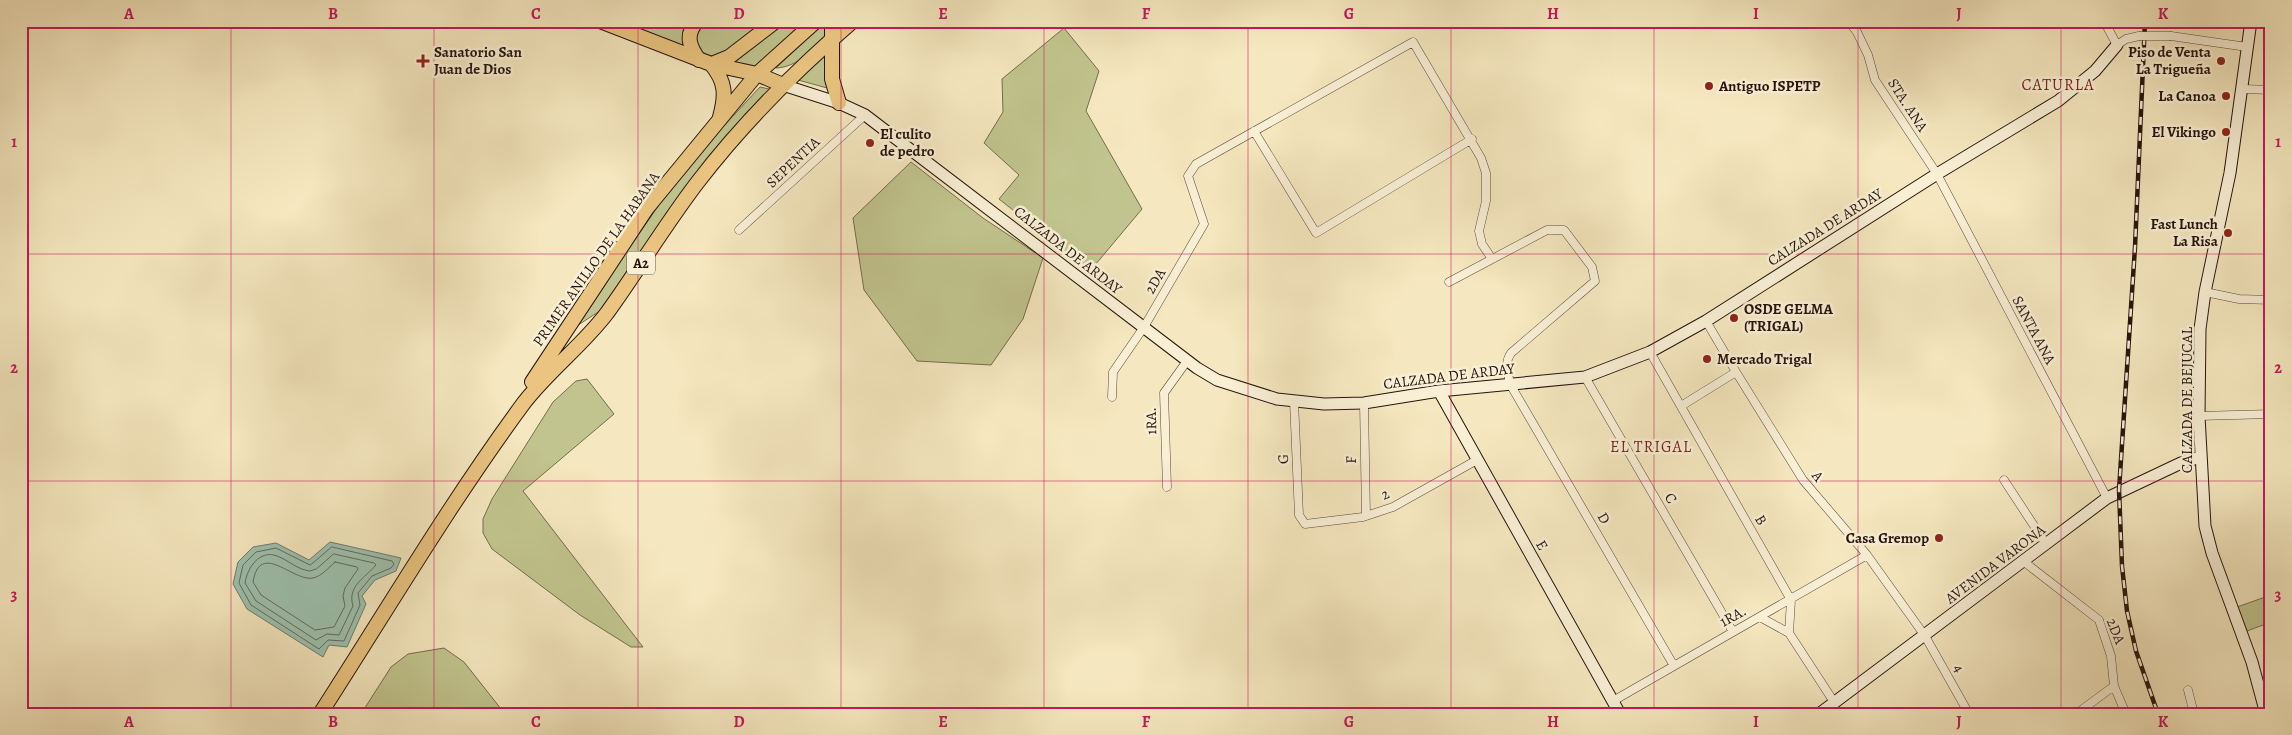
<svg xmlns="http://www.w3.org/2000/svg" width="2292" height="735" viewBox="0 0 2292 735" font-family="Alegreya,serif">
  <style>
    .green { fill: #c1c48e; stroke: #746c4d }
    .water { fill: #9dc0ae; stroke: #6d7b6d }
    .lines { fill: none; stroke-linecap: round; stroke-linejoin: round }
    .shore { stroke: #626a5d; stroke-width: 1 }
    .street-casing { stroke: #5a4839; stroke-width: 9 }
    .secondary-casing { stroke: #26130c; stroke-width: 13 }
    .highway-casing { stroke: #26130c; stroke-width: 16 }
    .street { stroke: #f8efd5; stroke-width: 8 }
    .secondary { stroke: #f8efd5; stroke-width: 11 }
    .highway { stroke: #eac480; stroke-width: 14 }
    .rail-casing { stroke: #26130c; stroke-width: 4.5 }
    .rail { stroke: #f8efd5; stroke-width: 2.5; stroke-dasharray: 8; stroke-linecap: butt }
    .street-bridge-casing { stroke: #5a4839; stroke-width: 9; stroke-linecap: butt }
    .street-bridge { stroke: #f8efd5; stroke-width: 8 }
    .grid { fill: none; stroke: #c2185b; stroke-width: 1; stroke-opacity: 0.55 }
    .poi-dot { fill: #8f2418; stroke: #f8efd5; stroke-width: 2 }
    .labels { text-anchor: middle; stroke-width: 5; stroke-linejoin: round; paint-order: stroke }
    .shield { fill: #f8efd5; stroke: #655548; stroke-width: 1 }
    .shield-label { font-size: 14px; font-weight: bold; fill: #26130c }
    .poi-label { font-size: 15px; font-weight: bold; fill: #26130c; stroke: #f8efd5; text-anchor: start }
    .street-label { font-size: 15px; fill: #26130c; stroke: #f8efd5 }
    .neighbourhood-label { font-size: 16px; letter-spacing: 1px; fill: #7a1f14; stroke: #f8efd5 }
    .neatline { fill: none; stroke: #c2185b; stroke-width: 2 }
    .grid-label { font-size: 16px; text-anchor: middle; font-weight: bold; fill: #c2185b }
  </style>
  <rect width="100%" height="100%" fill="#f5e7bf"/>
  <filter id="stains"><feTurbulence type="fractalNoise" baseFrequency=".004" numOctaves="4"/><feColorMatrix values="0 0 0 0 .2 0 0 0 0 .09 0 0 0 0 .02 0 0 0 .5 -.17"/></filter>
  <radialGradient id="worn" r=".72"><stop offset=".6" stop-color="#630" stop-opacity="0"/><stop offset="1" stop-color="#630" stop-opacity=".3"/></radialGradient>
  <path class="green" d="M 616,21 L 690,21 L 683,40 L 684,49 Z
    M 710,21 L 770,21 L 717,57 C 697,54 692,44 700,25 Z
    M 786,21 L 811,21 L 761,68 L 734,63 Z
    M 826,23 L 826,36 C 811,50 798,67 776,68 L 823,24 Z
    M 1064,28 L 1099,71 L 1086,111 L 1142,209 L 1090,271 L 999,199 L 1019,175 L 984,143 L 1003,112 L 1002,79 Z
    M 828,51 L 827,88 L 798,80 Z
    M 760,87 L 773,90 L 606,307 L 572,329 L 671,188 L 707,144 Z
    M 911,162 L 983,218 L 1043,258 L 1023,319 L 991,365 L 917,361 L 864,290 L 853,218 Z
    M 587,379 L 614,414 L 523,491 L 643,647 L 631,647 L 580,615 L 492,549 L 483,533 L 483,519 L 492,499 L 553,402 L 576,381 Z
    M 2271,595 L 2271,622 L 2247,631 L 2237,607 Z
    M 444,648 L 464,662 L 505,714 L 361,714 L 391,667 L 408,654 Z"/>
  <path class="water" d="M 330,542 L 401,558 L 396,571 L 375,580 L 362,596 L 366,604 L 347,647 L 329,645 L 323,657 L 247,609 L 233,584 L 238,562 L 253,547 L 276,543 L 309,560 Z"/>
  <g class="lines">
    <path class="shore" d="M 332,547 L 392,561 L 394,564 L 391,568 L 372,576 L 358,593 L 360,605 L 344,641 L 328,640 L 319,649 L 251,605 L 239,583 L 243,565 L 256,552 L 276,548 L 310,565 Z
      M 334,554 L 374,563 L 376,565 C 365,578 347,586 353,606 L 339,635 L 327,634 L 316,640 L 256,601 L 245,583 C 247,569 259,549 277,556 C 288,560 298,570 310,571 L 316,569 Z
      M 335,562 L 357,567 L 358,569 L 345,588 L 343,596 L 345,606 L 334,627 L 315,630 L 261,595 L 253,582 C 260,540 293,582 313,578 C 322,576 328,568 335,562 Z"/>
    <defs>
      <path id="street" d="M 1848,21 L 1857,32 L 1868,55 L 1875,80 L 1937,174 L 2107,498
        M 2104,21 L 2117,45 L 2126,39 L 2139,36
        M 2171,36 L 2247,47
        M 2243,89 L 2271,90
        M 1254,131 L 1316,233 L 1472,139
        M 739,230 L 865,115
        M 1449,282 L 1547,230 L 1564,230 L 1592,267 L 1595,281 L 1511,353 C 1504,363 1508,372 1510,384 L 1674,666
        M 2205,292 L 2239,299 L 2271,300
        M 1706,321 L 1736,372 L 1803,480 L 1867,555 L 1925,636 L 1969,714
        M 1650,352 L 1791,600 L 1789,633 L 1834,702
        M 1585,377 L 1733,632
        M 1112,397 L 1113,372 L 1144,327 L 1204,224 L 1188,176 L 1196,164 L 1413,42 L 1481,158 L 1486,173 L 1486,201 L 1479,231 L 1482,244 L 1492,259
        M 1294,401 L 1299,515 L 1305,524 L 1363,517 L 1393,507 L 1477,460
        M 1364,403 L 1366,516
        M 1681,406 L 1736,372
        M 2199,416 L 2271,414
        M 2004,480 L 2046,544
        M 1167,487 L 1164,393 L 1187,361
        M 2023,561 L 2099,620 L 2111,656 L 2114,686 L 2126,714
        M 1760,617 L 1789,633
        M 2188,690 L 2194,714
        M 1613,701 L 1867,555
        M 2076,714 L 2114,686"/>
      <path id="secondary" d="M 2251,21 L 2230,173 L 2205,292 L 2200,329 L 2199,416 L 2205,526 L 2212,553 L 2252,662 L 2266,714
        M 783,85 L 839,103 L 865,115 L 1197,368 L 1217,380 L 1277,399 L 1324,404 L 1364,403 L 1439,391 L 1585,377 L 1650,352 L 1706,321 L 1937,174 L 2058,101 L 2095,71 L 2117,45
        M 1439,391 L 1620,714
        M 1819,714 L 2107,498 L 2181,463 L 2200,457"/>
      <path id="highway" d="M 600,21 L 711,64 L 757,74 L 783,85
        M 697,21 C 685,35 689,46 699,60
        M 832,21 L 832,79 L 839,103
        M 711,64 C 726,82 726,95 720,117
        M 712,64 L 729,57 L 776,21
        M 532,382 L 647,208 L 757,74 L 816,21
        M 320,714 C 387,610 450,503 523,404 C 548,371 582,346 607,313 C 638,270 665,225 697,183 C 743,123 796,70 853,21"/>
    </defs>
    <use href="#street" class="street-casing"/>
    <use href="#secondary" class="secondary-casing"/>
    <use href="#highway" class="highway-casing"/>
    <use href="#street" class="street"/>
    <use href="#secondary" class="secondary"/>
    <use href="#highway" class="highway"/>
    <defs>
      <path id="rail" d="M 2145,21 L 2135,247 L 2119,490 L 2122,566 L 2127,611 L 2136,651 L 2158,714"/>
    </defs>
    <use href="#rail" class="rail-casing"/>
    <use href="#rail" class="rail"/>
    <defs>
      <path id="street-bridge" d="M 2139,36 L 2171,36"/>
    </defs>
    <use href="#street-bridge" class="street-bridge-casing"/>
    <use href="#street-bridge" class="street-bridge"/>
  </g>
  <path class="grid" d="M 231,21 L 231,714M 434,21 L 434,714M 638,21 L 638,714M 841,21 L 841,714M 1044,21 L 1044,714M 1248,21 L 1248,714M 1451,21 L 1451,714M 1654,21 L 1654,714M 1858,21 L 1858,714M 2061,21 L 2061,714M 21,254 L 2271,254M 21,481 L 2271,481"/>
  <g class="poi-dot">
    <path d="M420.5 53.5h5v5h5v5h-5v5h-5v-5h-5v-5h5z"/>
    <circle cx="2221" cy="61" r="5"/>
    <circle cx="1709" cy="86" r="5"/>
    <circle cx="2226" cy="96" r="5"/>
    <circle cx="2226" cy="132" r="5"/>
    <circle cx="870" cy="143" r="5"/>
    <circle cx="2228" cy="233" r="5"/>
    <circle cx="1734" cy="318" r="5"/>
    <circle cx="1707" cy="359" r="5"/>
    <circle cx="1939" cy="538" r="5"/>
  </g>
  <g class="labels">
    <rect class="shield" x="627" y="251.5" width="28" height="23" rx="4"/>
    <g class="shield-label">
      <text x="641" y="268">A2</text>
    </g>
    <g class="poi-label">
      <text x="434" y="57">Sanatorio San<tspan x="434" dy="17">Juan de Dios</tspan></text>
      <text x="2211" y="57" text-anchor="end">Piso de Venta<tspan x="2211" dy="17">La Trigueña</tspan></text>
      <text x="1719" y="91">Antiguo ISPETP</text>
      <text x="2216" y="101" text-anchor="end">La Canoa</text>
      <text x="2216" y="137" text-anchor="end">El Vikingo</text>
      <text x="880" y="139">El culito<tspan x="880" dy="17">de pedro</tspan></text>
      <text x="2218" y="229" text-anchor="end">Fast Lunch<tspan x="2218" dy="17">La Risa</tspan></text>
      <text x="1744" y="314">OSDE GELMA<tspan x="1744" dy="17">(TRIGAL)</tspan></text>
      <text x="1717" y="364">Mercado Trigal</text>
      <text x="1929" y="543" text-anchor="end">Casa Gremop</text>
    </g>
    <g class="street-label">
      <text transform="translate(1908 105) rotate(57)" y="5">STA. ANA</text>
      <text transform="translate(793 162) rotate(-43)" y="5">SEPENTIA</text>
      <text transform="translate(1825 227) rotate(-32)" y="5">CALZADA DE ARDAY</text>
      <text transform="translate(1068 250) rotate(38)" y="5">CALZADA DE ARDAY</text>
      <text transform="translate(596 259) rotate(-55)" y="5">PRIMER ANILLO DE LA HABANA</text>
      <text transform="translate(1155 281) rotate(-60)" y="5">2DA</text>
      <text transform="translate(2034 330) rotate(62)" y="5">SANTA ANA</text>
      <text transform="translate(1449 376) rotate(-7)" y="5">CALZADA DE ARDAY</text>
      <text transform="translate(2187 400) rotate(-90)" y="5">CALZADA DE BEJUCAL</text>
      <text transform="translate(1151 421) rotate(-91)" y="5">1RA.</text>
      <text transform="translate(1283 459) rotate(-93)" y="5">G</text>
      <text transform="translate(1351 460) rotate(-91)" y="5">F</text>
      <text transform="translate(1818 476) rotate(52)" y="5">A</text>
      <text transform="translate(1385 494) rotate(-23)" y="5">2</text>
      <text transform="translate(1671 498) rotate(60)" y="5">C</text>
      <text transform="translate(1604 518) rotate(60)" y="5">D</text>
      <text transform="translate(1761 520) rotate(60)" y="5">B</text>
      <text transform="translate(1542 545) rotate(60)" y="5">E</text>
      <text transform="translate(1995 564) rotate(-37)" y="5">AVENIDA VARONA</text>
      <text transform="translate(1733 616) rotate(-29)" y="5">1RA.</text>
      <text transform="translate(2116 631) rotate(68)" y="5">2DA</text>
      <text transform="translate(1959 668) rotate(61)" y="5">4</text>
    </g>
    <g class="neighbourhood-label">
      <text x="2058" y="90">CATURLA</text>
      <text x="1651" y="452">EL TRIGAL</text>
    </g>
  </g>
  <rect width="2292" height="735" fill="none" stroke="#f5e7bf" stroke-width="55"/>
  <rect x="28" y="28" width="2236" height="680" class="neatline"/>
  <g class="grid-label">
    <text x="129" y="19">A</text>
    <text x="333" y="19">B</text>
    <text x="536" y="19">C</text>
    <text x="739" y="19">D</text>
    <text x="943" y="19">E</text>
    <text x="1146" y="19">F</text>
    <text x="1349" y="19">G</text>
    <text x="1553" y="19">H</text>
    <text x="1756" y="19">I</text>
    <text x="1959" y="19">J</text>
    <text x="2163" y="19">K</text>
    <text x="14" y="147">1</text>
    <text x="2278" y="147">1</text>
    <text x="14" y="373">2</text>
    <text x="2278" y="373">2</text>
    <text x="14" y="600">3</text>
    <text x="2278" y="600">3</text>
    <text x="129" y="727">A</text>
    <text x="333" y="727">B</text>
    <text x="536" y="727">C</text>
    <text x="739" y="727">D</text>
    <text x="943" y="727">E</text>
    <text x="1146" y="727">F</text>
    <text x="1349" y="727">G</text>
    <text x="1553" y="727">H</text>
    <text x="1756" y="727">I</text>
    <text x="1959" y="727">J</text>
    <text x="2163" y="727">K</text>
  </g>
  <rect width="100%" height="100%" filter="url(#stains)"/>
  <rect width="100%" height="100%" fill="url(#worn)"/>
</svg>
